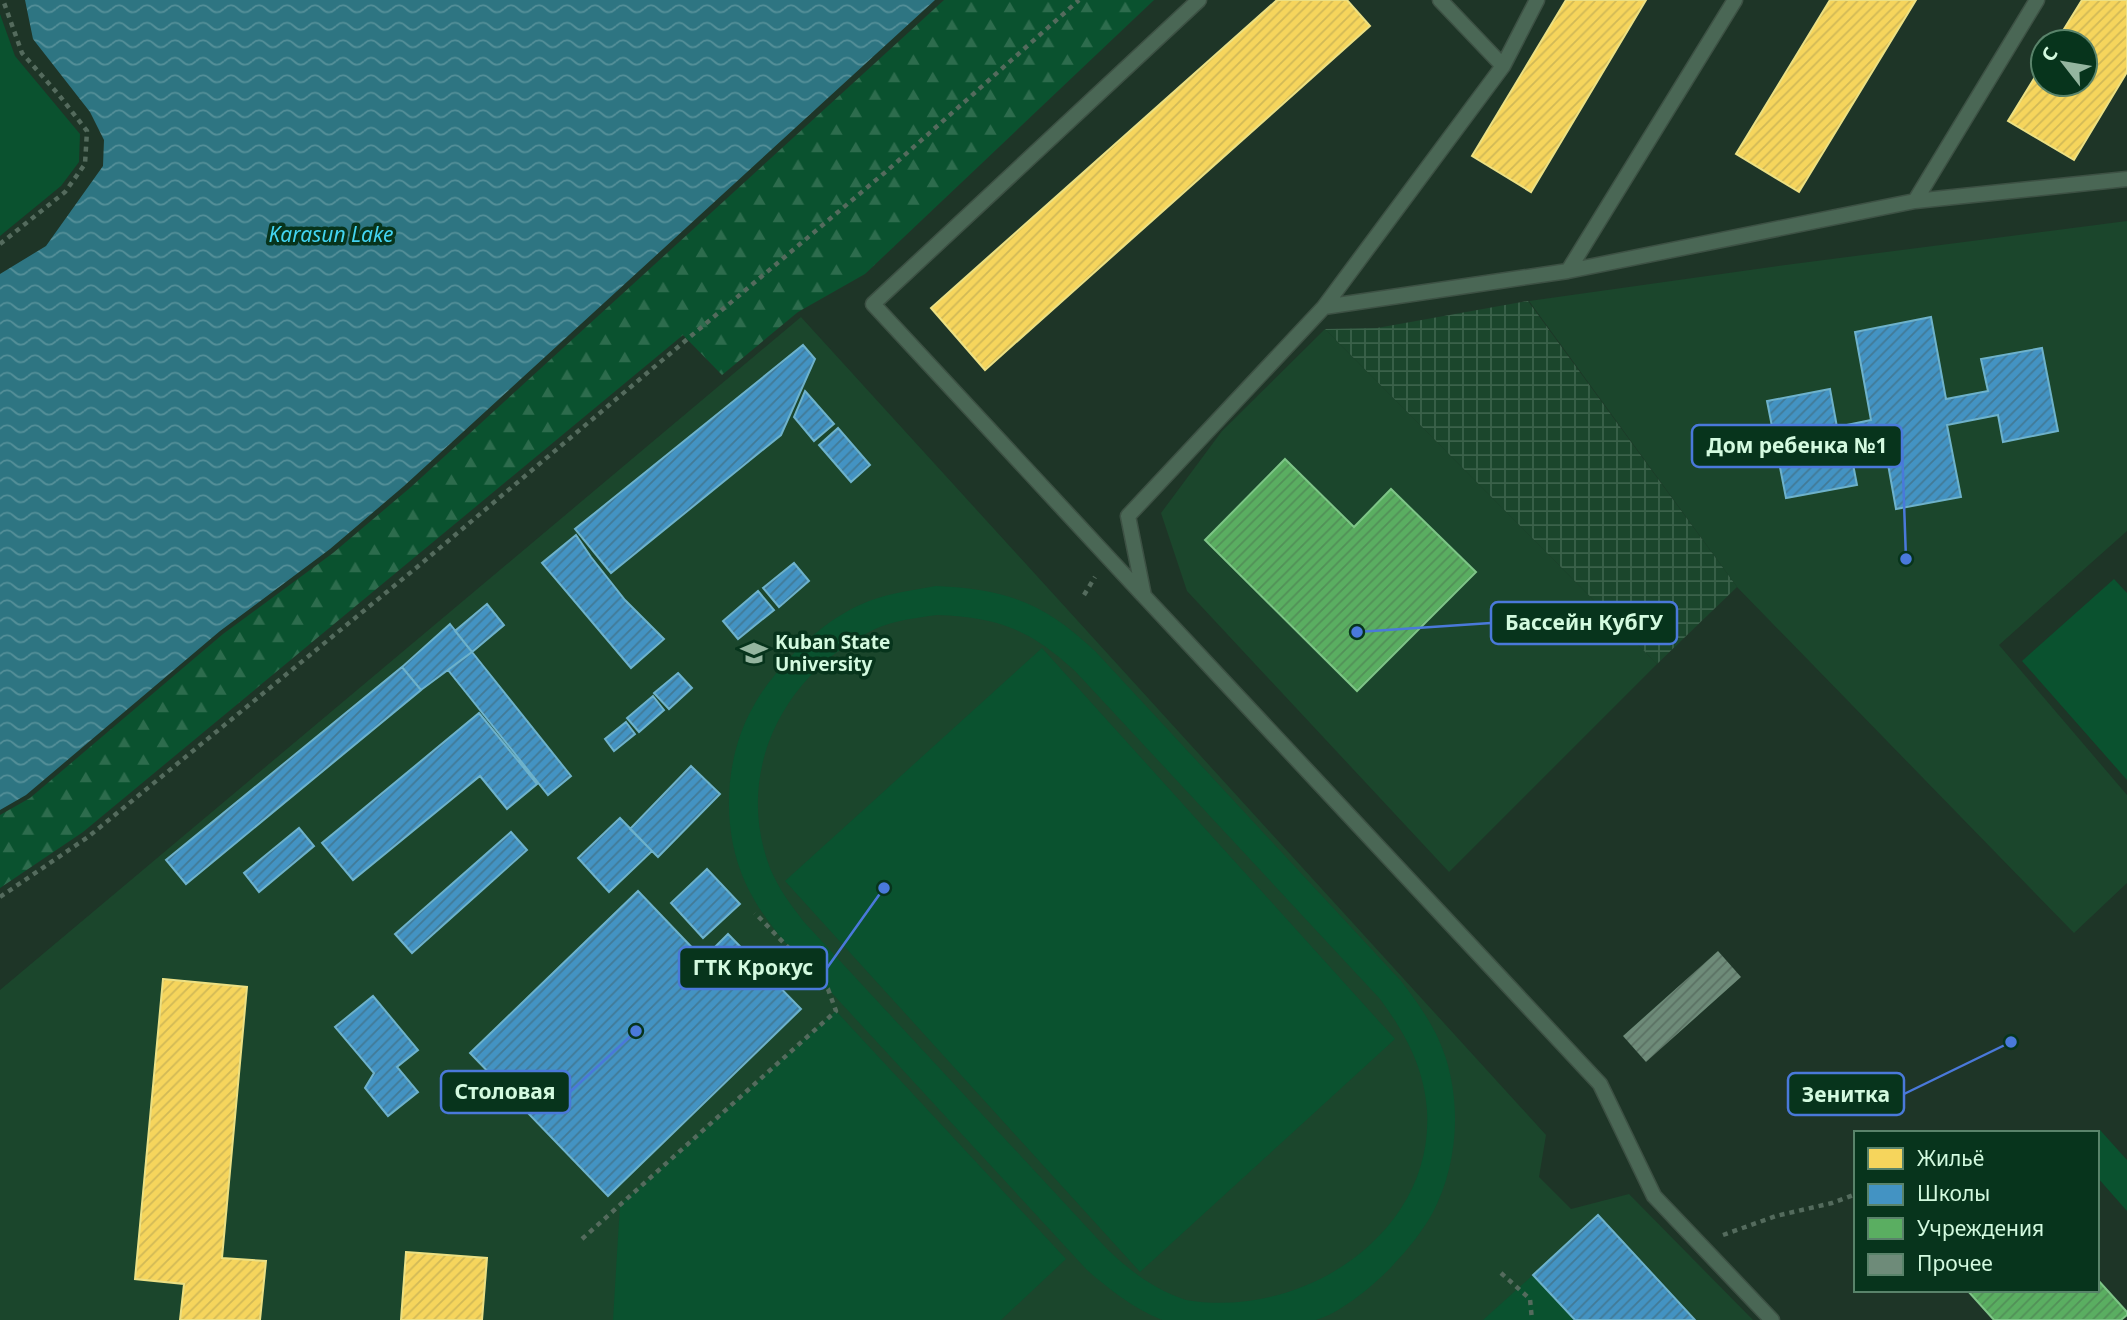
<svg xmlns="http://www.w3.org/2000/svg" width="2127" height="1320" viewBox="0 0 2127 1320" font-family="'Noto Sans',sans-serif">
  <style>
    .built { fill: #1b462c }
    .industrial { fill: url(#industrial-grid) }
    .green { fill: #0a522f; fill-rule: evenodd }
    .forest { fill: url(#forest-firs) }
    .water { fill: url(#water-waves) }
    .homes { fill: url(#homes-hatch); stroke: #ece083; stroke-width: 2 }
    .schools { fill: url(#schools-hatch); stroke: #6eb2cb; stroke-width: 2 }
    .public { fill: url(#public-hatch); stroke: #7ec587; stroke-width: 2 }
    .building { fill: url(#building-hatch) }
    .lines { fill: none; stroke-linecap: round; stroke-linejoin: round }
    .lane-casing { stroke: #3d5144; stroke-width: 17 }
    .path { stroke: #546b5d; stroke-width: 4.5; stroke-dasharray: 5 5; stroke-linecap: butt }
    .lane { stroke: #4a6755; stroke-width: 14 }
    .labels { text-anchor: middle; stroke-width: 7; stroke-linejoin: round; paint-order: stroke }
    .poi-label { font-size: 19px; font-weight: bold; fill: #d3fadf; stroke: #07341c; text-anchor: start }
    .water-label { font-size: 21px; font-style: italic; fill: #43d4f2; stroke: #07341c }
    .leader { fill: none; stroke: #4a79da; stroke-width: 2.5 }
    .callout-dot { fill: #4a79da; stroke: #07341c; stroke-width: 2.5 }
    .callout { fill: #07341c; stroke: #4a79da; stroke-width: 2.5 }
    .callout-label { font-size: 21px; text-anchor: middle; font-weight: bold; fill: #d3fadf }
  </style>
  <defs>
    <pattern id="industrial-grid" width="8" height="8" patternUnits="userSpaceOnUse" patternTransform="scale(1.75)"><rect width="8" height="8" fill="#1b462c"/><path d="M0 4h8M4 0v8" fill="none" stroke="#3b624a"/></pattern>
    <pattern id="forest-firs" width="22" height="20" patternUnits="userSpaceOnUse" patternTransform="scale(1.75)"><rect width="22" height="20" fill="#0a522f"/><path d="M5 1l3.5 6h-7zM16 11l3.5 6h-7z" fill="#2d6c4d"/></pattern>
    <pattern id="water-waves" width="16" height="10" patternUnits="userSpaceOnUse" patternTransform="scale(1.75)"><rect width="16" height="10" fill="#2e7582"/><path d="M0 5q4-4 8 0t8 0" fill="none" stroke="#559099"/></pattern>
    <pattern id="homes-hatch" width="6" height="6" patternUnits="userSpaceOnUse" patternTransform="scale(1.75)"><rect width="6" height="6" fill="#f6d55c"/><path d="M-1 1l2-2M0 6l6-6M5 7l2-2" fill="none" stroke="#d1b957"/></pattern>
    <pattern id="schools-hatch" width="6" height="6" patternUnits="userSpaceOnUse" patternTransform="scale(1.75)"><rect width="6" height="6" fill="#4393c3"/><path d="M-1 1l2-2M0 6l6-6M5 7l2-2" fill="none" stroke="#427a96"/></pattern>
    <pattern id="public-hatch" width="6" height="6" patternUnits="userSpaceOnUse" patternTransform="scale(1.75)"><rect width="6" height="6" fill="#5aae61"/><path d="M-1 1l2-2M0 6l6-6M5 7l2-2" fill="none" stroke="#529058"/></pattern>
    <pattern id="building-hatch" width="6" height="6" patternUnits="userSpaceOnUse" patternTransform="scale(1.75)"><rect width="6" height="6" fill="#6e8b79"/><path d="M-1 1l2-2M0 6l6-6M5 7l2-2" fill="none" stroke="#5b7163"/></pattern>
  </defs>
  <rect width="100%" height="100%" fill="#1e3527"/>
  <path class="built" d="M 2127,221 L 2127,531 L 1999,645 L 2127,795 L 2127,883 L 2074,933 L 1737,587 L 1529,301 L 1793,264 Z
    M 801,317 L 1546,1135 L 1539,1177 L 1571,1209 L 1629,1194 L 1753,1320 L 0,1320 L 0,990 Z
    M 1325,329 L 1657,664 L 1449,872 L 1187,591 L 1161,513 L 1222,431 Z"/>
  <path class="industrial" d="M 1528,301 L 1737,587 L 1657,664 L 1325,329 L 1377,328 Z"/>
  <path class="green" d="M 0,14 L 15,56 L 80,134 L 79,162 L 61,186 L 0,236 Z
    M 2114,579 L 2127,593 L 2127,780 L 2022,661 Z
    M 936,586 C 1007,589 1044,603 1095,651 L 1401,981 C 1415,999 1428,1017 1438,1038 C 1463,1092 1460,1162 1432,1214 C 1422,1232 1408,1249 1394,1264 C 1377,1283 1341,1313 1316,1320 C 1304,1320 1287,1320 1274,1320 C 1236,1320 1199,1320 1162,1320 C 1133,1308 1110,1290 1087,1270 L 783,940 C 768,922 755,904 745,882 C 721,829 724,758 753,707 C 762,690 774,675 788,660 C 809,636 838,613 869,601 C 891,593 913,590 936,586 ZM 937,615 C 998,617 1031,630 1075,671 L 1380,999 C 1405,1033 1424,1067 1427,1110 C 1435,1233 1303,1320 1186,1300 C 1155,1290 1130,1271 1107,1249 L 804,922 C 791,905 778,888 770,868 C 733,772 784,672 875,629 C 895,620 916,618 937,615 Z
    M 1042,648 L 1395,1039 L 1140,1272 L 785,881 Z
    M 836,1011 L 1066,1259 L 1001,1320 L 613,1320 L 620,1205 Z
    M 2100,1130 L 2127,1160 L 2127,1211 L 2097,1177 L 2097,1133 Z
    M 1533,1275 L 1575,1320 L 1483,1320 Z"/>
  <path class="forest" d="M 944,0 L 1154,0 L 865,274 L 798,312 L 722,375 L 683,335 L 83,832 L 0,888 L 0,815 L 30,798 L 223,634 L 333,553 L 411,487 Z"/>
  <path class="water" d="M 25,0 L 935,0 L 404,486 L 330,549 L 220,631 L 26,795 L 0,810 L 0,274 L 46,246 L 103,166 L 104,140 L 90,112 L 33,39 Z"/>
  <path class="homes" d="M 1277,0 L 1347,0 L 1370,26 L 985,370 L 931,308 Z
    M 1566,0 L 1646,0 L 1531,192 L 1472,156 Z
    M 1830,0 L 1916,0 L 1799,192 L 1736,154 Z
    M 2082,0 L 2127,0 L 2127,72 L 2074,160 L 2008,121 L 2043,64 L 2043,84 L 2085,84 L 2085,42 L 2056,42 Z
    M 163,979 L 247,987 L 222,1258 L 266,1261 L 260,1320 L 180,1320 L 184,1284 L 135,1279 Z
    M 406,1252 L 487,1258 L 482,1320 L 401,1320 Z"/>
  <path class="schools" d="M 1931,317 L 1946,399 L 1988,391 L 1981,359 L 2042,348 L 2058,431 L 2003,442 L 1998,415 L 1947,425 L 1961,497 L 1896,509 L 1886,453 L 1852,459 L 1857,485 L 1786,498 L 1767,401 L 1830,389 L 1837,427 L 1871,420 L 1855,332 Z
    M 803,345 L 815,359 L 781,435 L 611,573 L 575,529 Z
    M 805,391 L 834,424 L 814,441 L 794,417 Z
    M 838,428 L 870,465 L 851,482 L 819,445 Z
    M 576,535 L 591,557 L 625,600 L 664,639 L 631,668 L 542,563 Z
    M 794,563 L 809,581 L 779,607 L 763,588 Z
    M 758,591 L 774,610 L 738,639 L 723,621 Z
    M 487,604 L 504,625 L 472,652 L 455,631 Z
    M 450,624 L 472,652 L 421,690 L 402,667 Z
    M 472,652 L 571,776 L 548,795 L 448,670 Z
    M 402,667 L 421,690 L 186,884 L 166,860 Z
    M 678,673 L 692,688 L 669,709 L 654,693 Z
    M 653,696 L 664,710 L 639,732 L 627,718 Z
    M 479,713 L 537,784 L 507,809 L 480,776 L 353,880 L 322,843 Z
    M 626,722 L 635,734 L 614,751 L 605,739 Z
    M 691,766 L 720,794 L 658,857 L 630,829 Z
    M 620,818 L 652,851 L 609,892 L 578,858 Z
    M 299,828 L 314,846 L 259,892 L 244,873 Z
    M 511,832 L 527,850 L 412,953 L 395,934 Z
    M 707,869 L 740,904 L 703,938 L 671,903 Z
    M 638,891 L 703,959 L 728,934 L 801,1009 L 608,1196 L 470,1053 Z
    M 373,996 L 418,1050 L 397,1067 L 418,1092 L 388,1116 L 365,1088 L 374,1073 L 335,1027 Z
    M 1598,1215 L 1695,1320 L 1575,1320 L 1533,1275 Z"/>
  <path class="public" d="M 1285,459 L 1354,527 L 1391,489 L 1476,572 L 1357,691 L 1205,540 Z
    M 2097,1279 L 2127,1312 L 2127,1315 L 2121,1320 L 1994,1320 L 1967,1290 L 2097,1290 Z"/>
  <path class="building" d="M 1718,951 L 1741,977 L 1646,1062 L 1623,1036 Z"/>
  <g class="lines">
    <defs>
      <path id="lane" d="M 1440,0 L 1503,66
        M 1915,201 L 2037,0
        M 1568,271 L 1735,0
        M 1324,307 L 1503,66 L 1537,0
        M 1143,595 L 873,304 L 1199,0
        M 1772,1320 L 1654,1196 L 1600,1084 L 1144,596 L 1128,516 L 1324,307 L 1568,271 L 1915,201 L 2127,179"/>
    </defs>
    <use href="#lane" class="lane-casing"/>
    <path class="path" d="M 0,244 L 65,192 L 85,164 L 87,131 L 59,95 L 22,53 L 3,0
      M 1084,595 L 1095,577
      M 0,897 L 88,837 L 416,568 L 889,169 L 1079,0
      M 1723,1235 L 1776,1216 L 1832,1203 L 1856,1194
      M 582,1239 L 836,1011 L 828,989 L 755,913
      M 1501,1273 L 1530,1299 L 1532,1320"/>
    <use href="#lane" class="lane"/>
  </g>
  <defs>
    <symbol id="university-bare" viewBox="-9 -9 18 18"><path d="M0-5L7-2L0 1L-7-2ZM-4 1L0 2.5L4 1V4Q0 6-4 4Z" fill="#94b59f" stroke="#07341c" stroke-width="2.5" paint-order="stroke"/></symbol>
  </defs>
  <g fill-rule="evenodd">
    <use href="#university-bare" x="735" y="634" width="38" height="38"/>
  </g>
  <g class="labels">
    <g class="poi-label">
      <text x="775" y="649">Kuban State<tspan x="775" dy="22">University</tspan></text>
    </g>
    <g class="water-label">
      <text x="331" y="242">Karasun Lake</text>
    </g>
  </g>
  <path class="leader" d="M1906 559L1902 446M1357 632L1491 623M884 888L827 968M636 1031L570 1092M2011 1042L1904 1094"/>
  <g class="callout-dot">
    <circle cx="1906" cy="559" r="7"/>
    <circle cx="1357" cy="632" r="7"/>
    <circle cx="884" cy="888" r="7"/>
    <circle cx="636" cy="1031" r="7"/>
    <circle cx="2011" cy="1042" r="7"/>
  </g>
  <g class="callout">
    <rect x="1692" y="425" width="210" height="42" rx="7"/>
    <rect x="1491" y="602" width="186" height="42" rx="7"/>
    <rect x="679" y="947" width="148" height="42" rx="7"/>
    <rect x="441" y="1071" width="129" height="42" rx="7"/>
    <rect x="1788" y="1073" width="116" height="42" rx="7"/>
  </g>
  <g class="callout-label">
    <text x="1797" y="453">Дом ребенка №1</text>
    <text x="1584" y="630">Бассейн КубГУ</text>
    <text x="753" y="975">ГТК Крокус</text>
    <text x="505" y="1099">Столовая</text>
    <text x="1846" y="1102">Зенитка</text>
  </g>
  <rect x="1854" y="1131" width="245" height="161" fill="#07341c" stroke="#59836a" stroke-width="2"/>
  <rect x="1868" y="1148" width="35" height="21" fill="#f6d55c" stroke="#59836a" stroke-width="2"/>
  <text x="1917" y="1166" font-size="21" fill="#d3fadf">Жильё</text>
  <rect x="1868" y="1184" width="35" height="21" fill="#4393c3" stroke="#59836a" stroke-width="2"/>
  <text x="1917" y="1201" font-size="21" fill="#d3fadf">Школы</text>
  <rect x="1868" y="1218" width="35" height="21" fill="#5aae61" stroke="#59836a" stroke-width="2"/>
  <text x="1917" y="1236" font-size="21" fill="#d3fadf">Учреждения</text>
  <rect x="1868" y="1254" width="35" height="21" fill="#6e8b79" stroke="#59836a" stroke-width="2"/>
  <text x="1917" y="1271" font-size="21" fill="#d3fadf">Прочее</text>
  <g transform="translate(2064 63) rotate(301)"><circle r="33" fill="#07341c" stroke="#59836a" stroke-width="2"/>
  <path d="M0-5L12 26L0 18L-12 26Z" fill="#94b59f"/>
  <text y="-10" font-size="19" font-weight="bold" text-anchor="middle" fill="#d3fadf">С</text>
  </g>
</svg>
